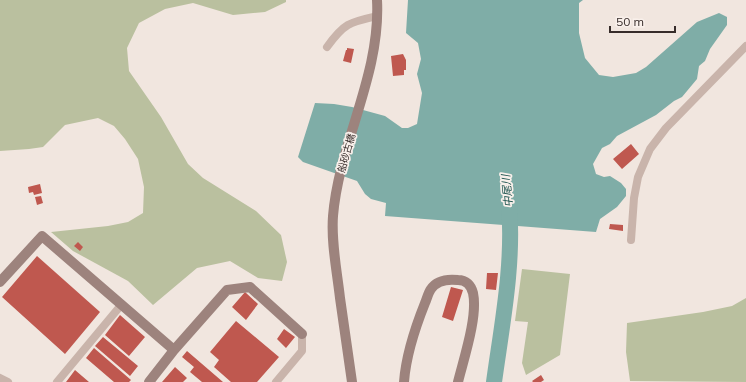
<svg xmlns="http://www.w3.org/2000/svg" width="746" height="382" viewBox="0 0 746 382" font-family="Mulish,'Noto Sans JP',sans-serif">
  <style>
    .green { fill: #bac09f }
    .water { fill: #7fada7 }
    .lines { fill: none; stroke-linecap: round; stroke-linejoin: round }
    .river { stroke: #7fada7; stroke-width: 16 }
    .building { fill: #bf584f }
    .street { stroke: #c9b4ab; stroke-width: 8 }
    .secondary { stroke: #9d837d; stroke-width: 10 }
    .labels { text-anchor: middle; stroke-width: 3.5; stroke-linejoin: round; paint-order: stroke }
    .street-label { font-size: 10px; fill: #372c2a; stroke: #f9f0eb }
    .water-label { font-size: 11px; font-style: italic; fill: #225752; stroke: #f9f0eb }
  </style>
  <rect width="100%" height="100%" fill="#f1e6df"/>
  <path class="green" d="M 0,0 L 286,0 L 286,2 L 265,12 L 233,15 L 193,3 L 165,9 L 139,23 L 127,48 L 129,71 L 161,117 L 188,164 L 203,178 L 256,211 L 281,235 L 287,262 L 282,281 L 258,278 L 230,261 L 197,268 L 153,305 L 128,281 L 73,251 L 51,232 L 108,226 L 128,222 L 143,213 L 144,187 L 138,159 L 125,139 L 114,126 L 98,118 L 65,125 L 43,147 L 29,149 L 0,151 Z
    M 522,269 L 570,274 L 560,355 L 526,375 L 522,363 L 528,322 L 515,321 Z
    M 746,298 L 746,382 L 630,381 L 626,352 L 627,323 L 703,312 L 732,306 Z"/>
  <path class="water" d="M 408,0 L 583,0 L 579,3 L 579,33 L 585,58 L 599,75 L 613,77 L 636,73 L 646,67 L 697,22 L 719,13 L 727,17 L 727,25 L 710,49 L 705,61 L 699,66 L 697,79 L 682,97 L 674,101 L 656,115 L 617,136 L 610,144 L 602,148 L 593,164 L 596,174 L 604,177 L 610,176 L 621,183 L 626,189 L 626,196 L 617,207 L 600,219 L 596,232 L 385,216 L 386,203 L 371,199 L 365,194 L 357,181 L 303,162 L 298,157 L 315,103 L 334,104 L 352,107 L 385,116 L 402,128 L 408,128 L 417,124 L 422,93 L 417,74 L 421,59 L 418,43 L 406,33 Z"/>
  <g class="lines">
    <path class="river" d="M 494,382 C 502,324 514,264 509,205"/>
  </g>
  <path class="building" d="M 347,48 L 354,49 L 351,63 L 343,61 L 346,50 L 347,50 Z
    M 403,54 L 406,60 L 406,70 L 404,70 L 404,75 L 393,76 L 391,56 Z
    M 631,144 L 639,154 L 622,169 L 613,159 Z
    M 40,184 L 42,193 L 34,195 L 33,192 L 29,193 L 28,187 Z
    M 41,196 L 43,203 L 37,205 L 35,197 Z
    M 610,224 L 623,225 L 623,231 L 609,229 Z
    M 78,242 L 83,247 L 80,251 L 74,246 Z
    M 37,256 L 100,312 L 65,354 L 2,297 Z
    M 487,273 L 498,273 L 496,290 L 486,289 Z
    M 451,287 L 463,290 L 453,321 L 442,317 Z
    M 245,292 L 258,304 L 246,320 L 232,307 Z
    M 120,315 L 145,337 L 129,356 L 105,335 Z
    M 236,321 L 279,357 L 257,382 L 231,382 L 214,367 L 219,360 L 210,352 Z
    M 284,329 L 295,337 L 286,348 L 277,339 Z
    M 103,337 L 138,366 L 130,376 L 95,346 Z
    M 94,348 L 131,380 L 129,382 L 114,382 L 86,358 Z
    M 187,351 L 223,382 L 202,382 L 190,372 L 194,367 L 182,357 Z
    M 175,367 L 187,378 L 183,382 L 162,382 Z
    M 75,370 L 89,382 L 66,382 Z
    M 541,375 L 544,380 L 541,382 L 533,382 L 532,381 Z"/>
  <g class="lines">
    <path class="street" d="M 327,47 C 344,23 350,22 377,16
      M 631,240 L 634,198 L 638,177 L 650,149 L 666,128 L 746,46
      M 0,378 L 8,382
      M 57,382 L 122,304
      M 276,382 L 302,351 L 302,334"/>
    <path class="secondary" d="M 0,282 L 42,236 L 174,350
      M 149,382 L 174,350 L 227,290 L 250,287 L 302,334
      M 352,382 C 348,354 344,326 340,298 C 337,271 331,243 333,216 C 339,143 381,75 377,0
      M 404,382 C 406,355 415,328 425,303 C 427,299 428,293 431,289 C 437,280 449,279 458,280 C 466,280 471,285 473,293 C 478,316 464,358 458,382"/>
  </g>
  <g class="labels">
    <g class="street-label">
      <text transform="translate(346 153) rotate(-74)" y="4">船砂古橋</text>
    </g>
    <g class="water-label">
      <text transform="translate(507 191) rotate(-95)" y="4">中尾川</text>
    </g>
  </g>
  <path d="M610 26v6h65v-6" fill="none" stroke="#372c2a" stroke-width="2"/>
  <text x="616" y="26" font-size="12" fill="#372c2a" stroke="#f9f0eb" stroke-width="3" paint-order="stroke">50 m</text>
</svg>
